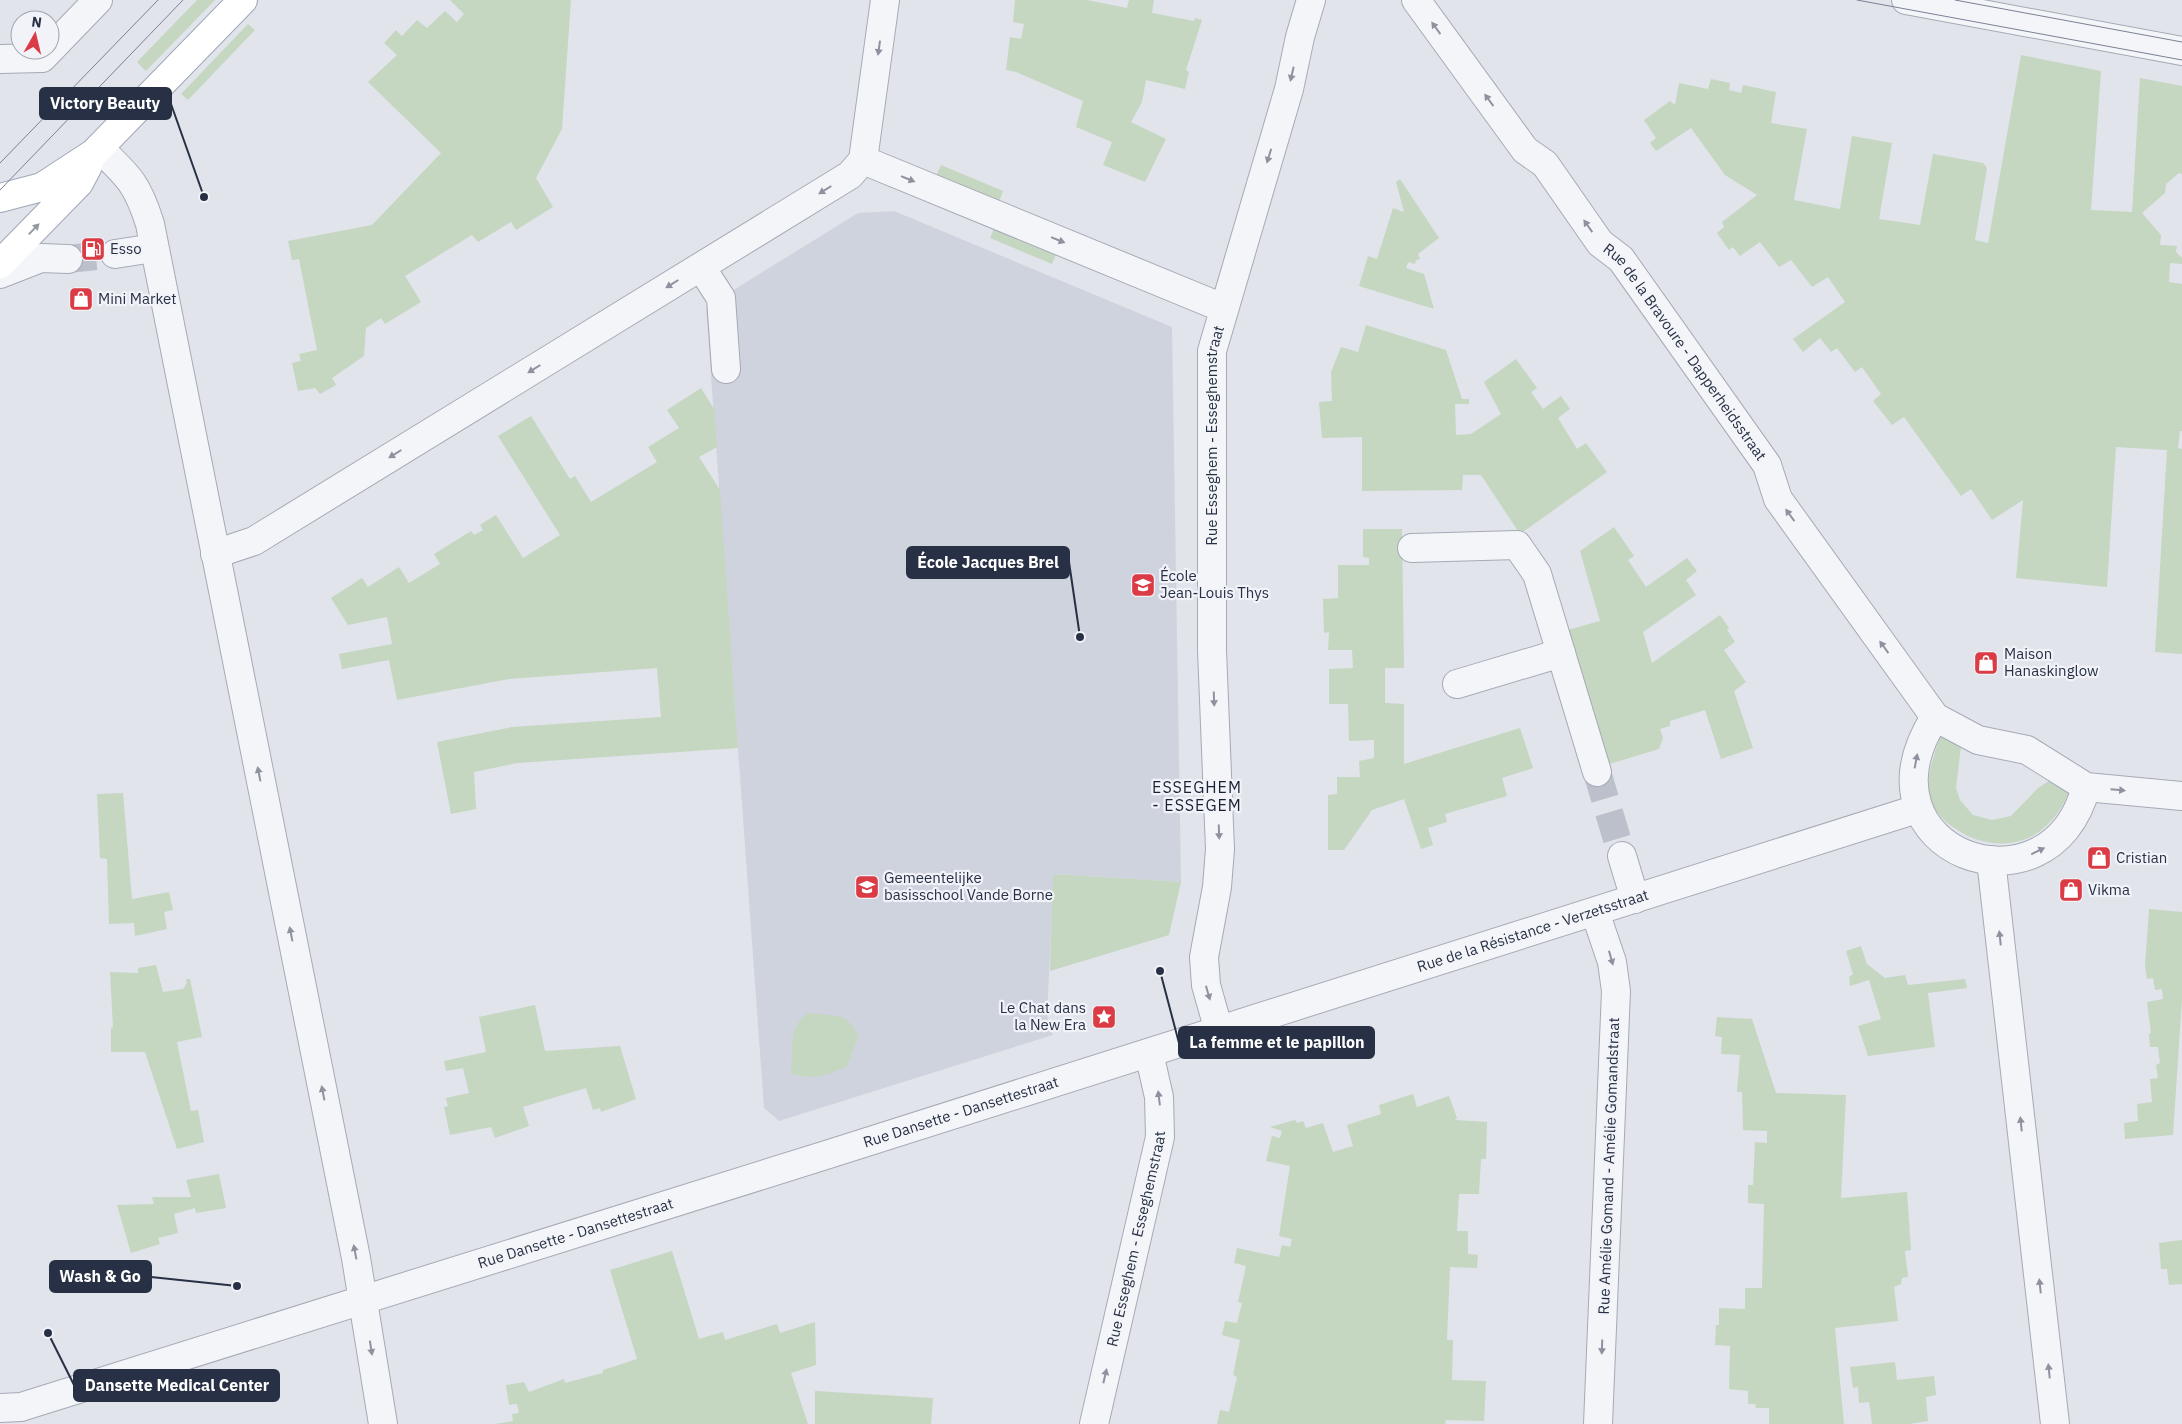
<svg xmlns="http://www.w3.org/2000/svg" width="2182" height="1424" viewBox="0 0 2182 1424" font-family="'IBM Plex Sans',sans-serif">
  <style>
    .built { fill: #cfd3dd }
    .green { fill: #c5d6c1 }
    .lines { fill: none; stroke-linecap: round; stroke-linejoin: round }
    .minor-tunnel { stroke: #bcc0ca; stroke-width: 28; stroke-dasharray: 28 14; stroke-linecap: butt }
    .minor-casing { stroke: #a5aab6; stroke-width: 30 }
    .major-casing { stroke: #9fa7b8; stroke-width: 30 }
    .minor { stroke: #f4f5f9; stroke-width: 28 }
    .major { stroke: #fff; stroke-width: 28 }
    .tram { stroke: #798196; stroke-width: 1 }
    .oneway { fill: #8e929f }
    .oneway2 { fill: #9398a2 }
    .labels { text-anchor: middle; stroke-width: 4.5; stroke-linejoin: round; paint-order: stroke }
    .poi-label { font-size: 15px; fill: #273045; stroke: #f1f3f8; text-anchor: start }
    .street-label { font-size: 15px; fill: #273045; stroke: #f1f3f8 }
    .neighbourhood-label { font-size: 16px; letter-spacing: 1px; fill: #1a2135; stroke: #f1f3f8 }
    .leader { fill: none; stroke: #273045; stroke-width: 2 }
    .callout-dot { fill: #273045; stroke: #f1f3f8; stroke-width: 2 }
    .callout { fill: #273045; stroke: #273045; stroke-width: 2 }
    .callout-label { font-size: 16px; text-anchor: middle; font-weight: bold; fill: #fff }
  </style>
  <rect width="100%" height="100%" fill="#e1e4eb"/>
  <path class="built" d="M 894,211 L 1172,327 L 1181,882 L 1054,874 L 1047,1015 L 1053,1035 L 779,1121 L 764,1108 L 706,307 L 858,213 Z"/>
  <path class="green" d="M 197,0 L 215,0 L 146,71 L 137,62 Z
    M 450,0 L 571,0 L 562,129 L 536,178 L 553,207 L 516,230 L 511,222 L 478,242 L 472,235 L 405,276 L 421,302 L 385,324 L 381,318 L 366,328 L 364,356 L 332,378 L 336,385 L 320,394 L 315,388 L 298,391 L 292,363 L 301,361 L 299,354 L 317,350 L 299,259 L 292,260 L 288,241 L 372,225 L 441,153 L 368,82 L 397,55 L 384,43 L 396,30 L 402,36 L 417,20 L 427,28 L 445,11 L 457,22 L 464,14 Z
    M 1015,0 L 1087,0 L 1127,8 L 1129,0 L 1154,0 L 1152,13 L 1194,21 L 1195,18 L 1202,20 L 1186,70 L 1189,72 L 1185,89 L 1146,80 L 1142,102 L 1131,122 L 1166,139 L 1145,182 L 1103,165 L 1112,142 L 1076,127 L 1083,101 L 1016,72 L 1006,70 L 1010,37 L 1021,39 L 1024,24 L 1013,22 Z
    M 248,24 L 255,30 L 188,100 L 181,94 Z
    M 2021,55 L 2101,71 L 2091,210 L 2132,212 L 2140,78 L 2182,86 L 2182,174 L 2179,173 L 2166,184 L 2165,193 L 2142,213 L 2161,235 L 2160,245 L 2177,246 L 2176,252 L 2182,258 L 2182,264 L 2170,263 L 2169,282 L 2182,284 L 2182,431 L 2180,431 L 2178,448 L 2182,449 L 2182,654 L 2155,652 L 2167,450 L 2116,447 L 2107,587 L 2016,578 L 2023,500 L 1992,520 L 1971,489 L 1961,496 L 1904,417 L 1892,425 L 1873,401 L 1881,394 L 1862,367 L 1855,372 L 1837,348 L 1831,352 L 1820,338 L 1803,352 L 1793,339 L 1845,302 L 1828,277 L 1812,287 L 1791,260 L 1779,267 L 1760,242 L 1740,256 L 1733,247 L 1729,250 L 1717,233 L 1724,227 L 1722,222 L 1757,195 L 1725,175 L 1691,128 L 1656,151 L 1650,143 L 1656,138 L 1644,120 L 1670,101 L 1675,105 L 1679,83 L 1708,89 L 1711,79 L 1730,83 L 1729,90 L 1741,93 L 1743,85 L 1776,92 L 1771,123 L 1807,129 L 1794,200 L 1840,209 L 1852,136 L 1892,143 L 1879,219 L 1920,225 L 1933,154 L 1983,163 L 1987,168 L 1975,240 L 1988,243 Z
    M 941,165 L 1003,191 L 999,202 L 936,176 Z
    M 1400,179 L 1439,238 L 1418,254 L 1420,259 L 1416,260 L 1415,264 L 1408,262 L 1406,268 L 1424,274 L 1434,309 L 1359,286 L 1368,256 L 1377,259 L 1393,208 L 1404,212 L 1396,182 Z
    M 995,226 L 1057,252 L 1052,264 L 990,238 Z
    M 1366,325 L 1446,350 L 1462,399 L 1469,399 L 1469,404 L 1455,404 L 1456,435 L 1471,434 L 1501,414 L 1484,382 L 1516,359 L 1537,388 L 1531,392 L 1543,409 L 1561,396 L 1570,409 L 1558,418 L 1577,449 L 1586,443 L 1607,472 L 1520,534 L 1481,475 L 1463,475 L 1462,490 L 1362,491 L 1362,437 L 1322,438 L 1319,402 L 1332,401 L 1331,372 L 1341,347 L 1358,352 Z
    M 701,388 L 714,409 L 717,447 L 699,457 L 720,490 L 738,748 L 517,763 L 474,772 L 476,809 L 451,814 L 437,742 L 512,727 L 661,717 L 657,668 L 509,679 L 397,700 L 389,660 L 342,669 L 339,654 L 392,644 L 387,617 L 348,625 L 331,598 L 362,578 L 368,587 L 399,567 L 409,583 L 440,564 L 434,554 L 471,531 L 474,535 L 483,530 L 480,525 L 496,515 L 523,558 L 560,535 L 498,436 L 531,416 L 570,479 L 575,476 L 591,502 L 657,462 L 648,447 L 679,428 L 667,410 Z
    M 1614,527 L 1634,556 L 1628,560 L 1646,587 L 1687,558 L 1697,571 L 1686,580 L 1696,595 L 1643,632 L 1652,663 L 1720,615 L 1729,628 L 1727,630 L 1735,642 L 1724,650 L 1746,682 L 1734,691 L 1753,748 L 1721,759 L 1705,710 L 1670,721 L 1670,726 L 1660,729 L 1663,738 L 1659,749 L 1606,765 L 1564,631 L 1600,621 L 1580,551 Z
    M 1363,529 L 1402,529 L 1404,668 L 1385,668 L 1385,703 L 1404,704 L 1404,764 L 1520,728 L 1533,768 L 1502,778 L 1507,796 L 1445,814 L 1447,822 L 1428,828 L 1433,845 L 1421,849 L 1404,799 L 1372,810 L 1344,850 L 1328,850 L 1328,795 L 1337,794 L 1337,777 L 1360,777 L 1359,761 L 1374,758 L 1374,740 L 1349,741 L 1348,704 L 1329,704 L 1329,669 L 1353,668 L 1352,650 L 1328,650 L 1329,632 L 1324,633 L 1323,599 L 1338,598 L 1338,565 L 1369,565 L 1369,558 L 1363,557 Z
    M 1942,731 L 1961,746 L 1956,788 L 1960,800 L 1973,815 L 1992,820 L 2011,816 L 2038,788 L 2049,781 L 2061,782 L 2072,787 C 2065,801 2059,814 2047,825 C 2022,850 1983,848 1956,829 C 1944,822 1931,808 1929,794 C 1926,772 1936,751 1942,731 Z
    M 123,793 L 132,899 L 169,892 L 173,910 L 164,912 L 167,929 L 135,936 L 134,923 L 109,924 L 107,859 L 100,858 L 97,794 Z
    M 1053,874 L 1181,882 L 1169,935 L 1050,971 Z
    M 2149,909 L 2182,912 L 2182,999 L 2173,1135 L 2125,1139 L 2124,1123 L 2138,1121 L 2137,1104 L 2152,1102 L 2150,1079 L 2158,1078 L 2156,1065 L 2160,1063 L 2158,1047 L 2150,1047 L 2149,1034 L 2151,1033 L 2147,1002 L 2163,999 L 2162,989 L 2155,990 L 2153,978 L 2147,979 L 2145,966 Z
    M 1861,946 L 1867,964 L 1885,978 L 1905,975 L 1908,985 L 1965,979 L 1967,988 L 1928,993 L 1935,1047 L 1868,1056 L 1858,1026 L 1881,1019 L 1869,980 L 1850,986 L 1849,977 L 1853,974 L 1846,951 Z
    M 156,965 L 163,992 L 183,989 L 187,983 L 186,979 L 190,979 L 202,1037 L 177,1042 L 191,1111 L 198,1110 L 204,1142 L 177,1149 L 145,1052 L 111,1052 L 111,1028 L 113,1027 L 110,972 L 138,973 L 138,968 Z
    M 535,1005 L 545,1051 L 620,1046 L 636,1099 L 601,1112 L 600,1108 L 593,1110 L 586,1088 L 523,1107 L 529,1126 L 495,1138 L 491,1127 L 450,1135 L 444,1107 L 448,1106 L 446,1098 L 469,1093 L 463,1068 L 446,1071 L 444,1061 L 486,1052 L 479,1017 Z
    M 809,1013 C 831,1016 849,1011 858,1037 L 847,1067 C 825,1075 817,1080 792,1074 L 791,1070 C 793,1052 789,1022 809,1013 Z
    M 1717,1017 L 1752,1019 L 1776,1093 L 1846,1095 L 1841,1198 L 1907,1192 L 1911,1250 L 1905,1251 L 1908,1277 L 1902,1278 L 1901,1284 L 1894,1287 L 1898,1321 L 1835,1328 L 1844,1424 L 1769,1424 L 1769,1408 L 1756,1408 L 1755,1404 L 1748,1404 L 1748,1391 L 1729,1389 L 1730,1346 L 1715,1345 L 1716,1325 L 1719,1325 L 1719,1308 L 1745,1309 L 1745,1288 L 1762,1288 L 1764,1204 L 1748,1203 L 1748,1185 L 1753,1185 L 1755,1142 L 1767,1143 L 1767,1131 L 1743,1130 L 1742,1092 L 1737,1092 L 1740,1055 L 1721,1054 L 1722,1037 L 1715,1036 Z
    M 1413,1094 L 1417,1107 L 1449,1096 L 1457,1118 L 1455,1120 L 1487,1122 L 1486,1159 L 1481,1159 L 1479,1194 L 1459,1194 L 1457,1231 L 1468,1231 L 1468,1254 L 1478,1255 L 1477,1268 L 1450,1267 L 1447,1340 L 1453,1340 L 1452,1380 L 1486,1381 L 1484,1421 L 1446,1420 L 1445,1424 L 1217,1424 L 1220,1410 L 1229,1412 L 1237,1377 L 1233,1375 L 1240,1340 L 1222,1335 L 1225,1321 L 1237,1323 L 1242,1303 L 1238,1302 L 1246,1266 L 1234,1263 L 1237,1248 L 1279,1257 L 1282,1245 L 1290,1247 L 1292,1239 L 1279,1236 L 1290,1166 L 1266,1161 L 1272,1136 L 1280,1138 L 1282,1131 L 1270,1127 L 1295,1120 L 1297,1123 L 1303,1121 L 1306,1128 L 1323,1123 L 1333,1152 L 1353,1146 L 1347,1125 L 1381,1114 L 1379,1105 Z
    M 219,1174 L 226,1208 L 196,1213 L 195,1208 L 174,1214 L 178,1233 L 158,1238 L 160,1244 L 131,1253 L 117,1205 L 154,1204 L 152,1197 L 191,1197 L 186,1180 Z
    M 2182,1240 L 2182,1284 L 2169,1285 L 2167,1269 L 2161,1269 L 2159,1243 Z
    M 672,1251 L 699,1339 L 723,1332 L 725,1340 L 777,1324 L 780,1333 L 815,1322 L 816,1365 L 791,1373 L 808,1424 L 495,1424 L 513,1421 L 512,1414 L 519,1413 L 517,1404 L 509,1405 L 506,1385 L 524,1382 L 529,1392 L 564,1379 L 565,1383 L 603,1373 L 603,1370 L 637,1359 L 610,1270 Z
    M 1895,1362 L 1897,1380 L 1934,1376 L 1936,1395 L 1926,1397 L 1928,1421 L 1909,1424 L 1872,1424 L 1869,1402 L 1859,1403 L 1858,1387 L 1853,1388 L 1850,1367 Z
    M 815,1391 L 933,1398 L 931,1424 L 815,1424 Z"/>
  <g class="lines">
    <path class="minor-tunnel" d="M 68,259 L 115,254
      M 1597,772 L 1622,856"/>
    <defs>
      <g id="minor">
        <path id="s1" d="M 1416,0 L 1525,150 L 1545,164 L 1600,243 L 1621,259 L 1767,465 L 1778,499 L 1935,717 L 1978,740 L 2027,750 L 2086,787 L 2182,796"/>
        <path d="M 1906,0 L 2182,51"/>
        <path d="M 0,59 L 42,58 L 98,0"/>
        <path d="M 99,148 C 129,177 137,183 150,224 L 356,1258 L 383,1424"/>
        <path d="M 863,160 L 1223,308"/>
        <path d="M 115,254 L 154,248"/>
        <path d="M 701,267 L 721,298 L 726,369"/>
        <path d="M 0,274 L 41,258 L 68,259"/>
        <path d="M 1412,548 L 1517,545 L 1537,574 L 1597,772"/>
        <path d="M 215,554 L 254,541 L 850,175 L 863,160 L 885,0"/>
        <path d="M 1457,684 L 1561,653"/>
        <path d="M 1935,717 C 1849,852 2050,924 2086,787"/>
        <path d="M 1622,856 L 1635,899"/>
        <path d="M 1991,860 L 2055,1424"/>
        <path d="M 1595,912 L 1612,962 L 1616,991 L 1598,1424"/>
        <path id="s2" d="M 1219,1031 L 1206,985 L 1204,957 L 1217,887 L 1220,849 L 1212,650 L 1212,351 L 1289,89 L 1300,37 L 1311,0"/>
        <path id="s3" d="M 0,1408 L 21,1407 L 826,1155 L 1917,809"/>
        <path id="s4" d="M 1094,1424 L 1160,1137 L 1159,1097 L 1149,1053"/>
      </g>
      <path id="major" d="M 0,198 L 42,187 L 94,153 L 243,0
        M 0,264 L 79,183 L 88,166"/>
    </defs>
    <use href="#minor" class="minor-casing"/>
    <use href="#major" class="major-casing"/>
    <use href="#minor" class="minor"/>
    <use href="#major" class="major"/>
    <path class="tram" d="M 1857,0 L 2182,60
      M 1955,0 L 2182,42
      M 0,163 L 158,0
      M 0,190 L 183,0"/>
  </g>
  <defs><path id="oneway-solid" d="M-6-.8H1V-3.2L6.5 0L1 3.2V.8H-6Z" transform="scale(1.25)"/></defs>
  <g class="oneway">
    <use href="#oneway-solid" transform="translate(1436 28) rotate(-126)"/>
    <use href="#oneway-solid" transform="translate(879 48) rotate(98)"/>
    <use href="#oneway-solid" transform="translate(1292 74) rotate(103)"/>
    <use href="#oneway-solid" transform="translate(1489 100) rotate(-126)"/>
    <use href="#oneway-solid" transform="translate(1269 156) rotate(107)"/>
    <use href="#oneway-solid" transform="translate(908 179) rotate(22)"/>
    <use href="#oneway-solid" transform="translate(825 190) rotate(148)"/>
    <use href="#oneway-solid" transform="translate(1588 226) rotate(-125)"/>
    <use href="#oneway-solid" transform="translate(1058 240) rotate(22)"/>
    <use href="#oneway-solid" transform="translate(672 284) rotate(148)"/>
    <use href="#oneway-solid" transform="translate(534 369) rotate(148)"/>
    <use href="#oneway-solid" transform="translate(395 454) rotate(148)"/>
    <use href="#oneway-solid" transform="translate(1790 515) rotate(-126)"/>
    <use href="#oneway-solid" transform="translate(1884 647) rotate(-126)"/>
    <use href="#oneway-solid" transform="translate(1214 699) rotate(88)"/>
    <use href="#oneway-solid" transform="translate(1916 761) rotate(-79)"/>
    <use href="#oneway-solid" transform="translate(259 774) rotate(-101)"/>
    <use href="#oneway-solid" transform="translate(2118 790) rotate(5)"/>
    <use href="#oneway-solid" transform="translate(1219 832) rotate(88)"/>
    <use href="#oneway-solid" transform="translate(2038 851) rotate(-26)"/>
    <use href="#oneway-solid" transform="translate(291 934) rotate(-101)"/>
    <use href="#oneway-solid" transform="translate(2000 938) rotate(-96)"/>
    <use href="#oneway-solid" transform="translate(1611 958) rotate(74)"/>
    <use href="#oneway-solid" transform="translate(1208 993) rotate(74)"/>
    <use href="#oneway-solid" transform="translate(323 1093) rotate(-101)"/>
    <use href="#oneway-solid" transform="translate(1159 1098) rotate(-97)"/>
    <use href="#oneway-solid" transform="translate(2021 1124) rotate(-96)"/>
    <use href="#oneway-solid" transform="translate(355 1252) rotate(-101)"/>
    <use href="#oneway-solid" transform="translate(2040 1286) rotate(-96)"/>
    <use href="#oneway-solid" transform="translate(1602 1347) rotate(92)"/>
    <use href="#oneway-solid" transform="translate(371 1348) rotate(81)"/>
    <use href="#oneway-solid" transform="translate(2049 1371) rotate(-96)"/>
    <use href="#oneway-solid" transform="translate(1105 1376) rotate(-77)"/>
  </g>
  <use class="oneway2" href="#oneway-solid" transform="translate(34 229) rotate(-46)"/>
  <defs>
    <symbol id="fuel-square" viewBox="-11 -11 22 22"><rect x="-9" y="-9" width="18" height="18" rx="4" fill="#db3b45" stroke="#f1f3f8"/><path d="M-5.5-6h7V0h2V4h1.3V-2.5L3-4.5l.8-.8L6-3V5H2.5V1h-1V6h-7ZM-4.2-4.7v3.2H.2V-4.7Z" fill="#fff"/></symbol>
    <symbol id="shop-square" viewBox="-11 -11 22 22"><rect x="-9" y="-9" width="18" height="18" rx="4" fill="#db3b45" stroke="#f1f3f8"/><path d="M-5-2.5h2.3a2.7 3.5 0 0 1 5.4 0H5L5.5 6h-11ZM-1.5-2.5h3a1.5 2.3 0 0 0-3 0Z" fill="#fff"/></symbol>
    <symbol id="school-square" viewBox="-11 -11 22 22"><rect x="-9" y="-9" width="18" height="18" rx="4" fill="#db3b45" stroke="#f1f3f8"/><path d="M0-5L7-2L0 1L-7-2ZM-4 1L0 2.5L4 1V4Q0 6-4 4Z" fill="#fff"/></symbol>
    <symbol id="sight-square" viewBox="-11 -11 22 22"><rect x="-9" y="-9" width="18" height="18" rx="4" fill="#db3b45" stroke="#f1f3f8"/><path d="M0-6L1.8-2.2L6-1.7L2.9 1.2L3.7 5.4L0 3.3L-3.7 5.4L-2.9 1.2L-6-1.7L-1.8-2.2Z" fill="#fff"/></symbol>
  </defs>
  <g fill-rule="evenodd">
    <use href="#fuel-square" x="79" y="235" width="28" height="28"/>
    <use href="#shop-square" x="67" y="285" width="28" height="28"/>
    <use href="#school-square" x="1129" y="571" width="28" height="28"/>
    <use href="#shop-square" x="1972" y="649" width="28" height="28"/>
    <use href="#shop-square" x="2085" y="844" width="28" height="28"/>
    <use href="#school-square" x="853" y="873" width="28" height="28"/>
    <use href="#shop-square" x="2057" y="876" width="28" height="28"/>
    <use href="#sight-square" x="1090" y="1003" width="28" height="28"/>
  </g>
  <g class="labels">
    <g class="poi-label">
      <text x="110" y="254">Esso</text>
      <text x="98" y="304">Mini Market</text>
      <text x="1160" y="581">École<tspan x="1160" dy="17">Jean-Louis Thys</tspan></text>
      <text x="2004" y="659">Maison<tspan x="2004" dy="17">Hanaskinglow</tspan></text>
      <text x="2116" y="863">Cristian</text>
      <text x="884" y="883">Gemeentelijke<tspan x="884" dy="17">basisschool Vande Borne</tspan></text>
      <text x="2088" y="895">Vikma</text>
      <text x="1086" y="1013" text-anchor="end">Le Chat dans<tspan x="1086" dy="17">la New Era</tspan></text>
    </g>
    <g class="street-label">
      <text dy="5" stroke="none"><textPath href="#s1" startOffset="445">Rue de la Bravoure - Dapperheidsstraat</textPath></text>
      <text dy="5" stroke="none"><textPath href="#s2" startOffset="599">Rue Esseghem - Esseghemstraat</textPath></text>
      <text dy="5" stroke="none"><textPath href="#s3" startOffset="1606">Rue de la Résistance - Verzetsstraat</textPath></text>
      <text dy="5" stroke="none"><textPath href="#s3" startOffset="1006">Rue Dansette - Dansettestraat</textPath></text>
      <text transform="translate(1609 1166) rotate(-88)" y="5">Rue Amélie Gomand - Amélie Gomandstraat</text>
      <text dy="5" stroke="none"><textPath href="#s3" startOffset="602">Rue Dansette - Dansettestraat</textPath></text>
      <text dy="5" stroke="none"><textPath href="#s4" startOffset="190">Rue Esseghem - Esseghemstraat</textPath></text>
    </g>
    <g class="neighbourhood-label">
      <text x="1197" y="793">ESSEGHEM<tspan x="1197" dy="18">- ESSEGEM</tspan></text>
    </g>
  </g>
  <path class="leader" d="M204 197L171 104M1080 637L1069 562M1160 971L1179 1043M237 1286L151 1277M48 1333L74 1385"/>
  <g class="callout-dot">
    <circle cx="204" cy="197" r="5"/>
    <circle cx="1080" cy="637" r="5"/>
    <circle cx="1160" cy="971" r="5"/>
    <circle cx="237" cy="1286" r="5"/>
    <circle cx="48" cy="1333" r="5"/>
  </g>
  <g class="callout">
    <rect x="40" y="88" width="131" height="31" rx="5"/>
    <rect x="907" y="547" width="162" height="31" rx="5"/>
    <rect x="1179" y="1027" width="195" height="31" rx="5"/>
    <rect x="50" y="1261" width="101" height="31" rx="5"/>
    <rect x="74" y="1370" width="205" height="31" rx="5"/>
  </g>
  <g class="callout-label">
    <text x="105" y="109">Victory Beauty</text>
    <text x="988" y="568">École Jacques Brel</text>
    <text x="1277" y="1048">La femme et le papillon</text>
    <text x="100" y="1282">Wash &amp; Go</text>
    <text x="177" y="1391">Dansette Medical Center</text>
  </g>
  <g transform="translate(35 35) rotate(8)"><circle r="24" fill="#f1f3f8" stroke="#a0a5b0"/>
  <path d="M0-4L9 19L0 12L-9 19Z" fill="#db3b45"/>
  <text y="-8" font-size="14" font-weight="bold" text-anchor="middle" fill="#273045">N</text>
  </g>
</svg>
